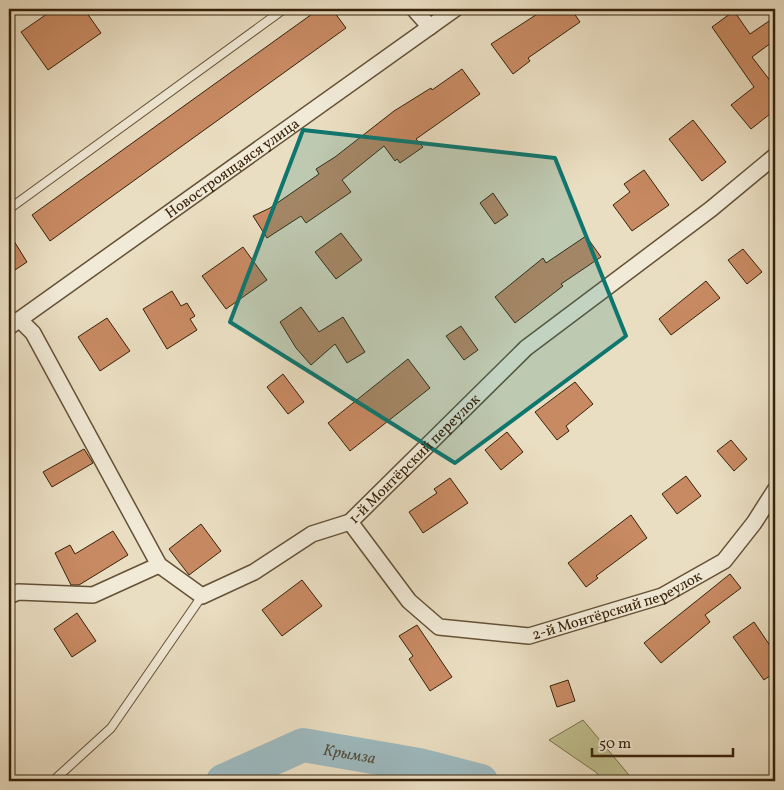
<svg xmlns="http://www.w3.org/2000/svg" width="784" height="790" viewBox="0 0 784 790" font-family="Vollkorn,serif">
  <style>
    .green { fill: #bfbf8e; stroke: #7b704c }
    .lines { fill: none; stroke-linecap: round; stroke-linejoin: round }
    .river { stroke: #9db9be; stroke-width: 34 }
    .building { fill: #c88a63; stroke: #372209 }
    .service-casing { stroke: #645137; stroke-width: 10 }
    .minor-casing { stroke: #645137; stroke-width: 18 }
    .service { stroke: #f1ead7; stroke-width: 8 }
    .minor { stroke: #f1ead7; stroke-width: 15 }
    .marked { fill: #0f766e; fill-opacity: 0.2; stroke: #0f766e; stroke-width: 4; stroke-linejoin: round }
    .labels { text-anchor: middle; stroke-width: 5; stroke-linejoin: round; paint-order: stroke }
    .street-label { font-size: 15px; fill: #372209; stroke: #f1ead7 }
    .water-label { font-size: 16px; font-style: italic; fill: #564f3f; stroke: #f1ead7 }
  </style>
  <rect width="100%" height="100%" fill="#eadec2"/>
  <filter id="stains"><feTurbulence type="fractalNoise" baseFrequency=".004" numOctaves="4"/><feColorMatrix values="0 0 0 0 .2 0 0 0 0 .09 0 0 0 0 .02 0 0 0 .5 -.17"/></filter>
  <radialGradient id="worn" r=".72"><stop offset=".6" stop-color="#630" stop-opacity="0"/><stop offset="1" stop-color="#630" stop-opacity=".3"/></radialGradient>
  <path class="green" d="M 583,720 L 634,781 L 600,781 L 597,773 L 549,740 Z"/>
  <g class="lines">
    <path class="river" id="s1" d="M 223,781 L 303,745 L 419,765 L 481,781"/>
  </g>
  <path class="building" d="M 54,9 L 84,9 L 101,33 L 48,70 L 21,32 Z
    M 319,9 L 332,9 L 346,28 L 50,241 L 32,215 Z
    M 545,9 L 571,9 L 580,22 L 528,58 L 530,61 L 513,74 L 491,44 Z
    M 734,11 L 750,34 L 775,17 L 775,40 L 752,57 L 775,87 L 775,110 L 751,129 L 731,105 L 754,87 L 712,27 Z
    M 462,69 L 480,94 L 416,139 L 423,147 L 400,163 L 397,159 L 395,161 L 384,146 L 342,180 L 351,192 L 306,223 L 301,216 L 267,238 L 253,216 L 270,208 L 319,174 L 316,169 L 335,157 L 394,111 L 431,88 L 432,90 Z
    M 693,120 L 726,162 L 702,181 L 669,139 Z
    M 644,170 L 669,205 L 632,231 L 613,205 L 630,192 L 624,184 Z
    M 493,193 L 508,215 L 495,224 L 480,203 Z
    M 9,233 L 27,262 L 15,270 L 9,261 Z
    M 341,233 L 362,260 L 336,279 L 315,252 Z
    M 586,236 L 601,257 L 561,284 L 563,286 L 515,323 L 495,297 L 543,258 L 546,263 Z
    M 243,247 L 267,280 L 226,309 L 202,276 Z
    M 743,249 L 762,272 L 747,284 L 728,260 Z
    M 706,281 L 720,298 L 671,335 L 659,319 Z
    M 172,291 L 181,306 L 187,303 L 195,316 L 190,319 L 197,330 L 167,349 L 143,309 Z
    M 301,307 L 319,332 L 343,317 L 365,352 L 347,363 L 335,344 L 311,365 L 296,348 L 280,322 Z
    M 107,318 L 130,351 L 100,371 L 78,337 Z
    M 461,326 L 478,350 L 464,360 L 446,336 Z
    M 408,359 L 430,388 L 350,451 L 328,423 Z
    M 283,374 L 304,402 L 288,414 L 267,387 Z
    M 575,382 L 593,404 L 566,426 L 569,431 L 557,440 L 535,412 Z
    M 507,432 L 523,452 L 501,470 L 485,450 Z
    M 731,440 L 747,459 L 734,471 L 717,451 Z
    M 84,449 L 93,463 L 52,487 L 43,472 Z
    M 686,476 L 701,496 L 677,514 L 662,494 Z
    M 450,478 L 468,503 L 423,533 L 409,512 L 437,493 L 434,489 Z
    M 631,515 L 647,538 L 596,576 L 598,578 L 586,587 L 568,563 Z
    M 201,524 L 221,551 L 189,575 L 169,549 Z
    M 113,531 L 128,555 L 79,585 L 71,585 L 55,553 L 70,545 L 75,554 Z
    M 730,574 L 741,588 L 705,615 L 710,622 L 661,663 L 644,643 Z
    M 302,580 L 322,606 L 282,636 L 262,610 Z
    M 77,613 L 96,641 L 72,657 L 54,629 Z
    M 754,622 L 775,653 L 775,672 L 764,680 L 733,637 Z
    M 417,625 L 452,677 L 430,691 L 409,659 L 413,656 L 399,636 Z
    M 568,680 L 575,701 L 557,707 L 550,686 Z"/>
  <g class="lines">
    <defs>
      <path id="service" d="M 9,13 L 14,9
        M 9,209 L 284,9
        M 9,314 L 20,320
        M 53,781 L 111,728 L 202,596"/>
      <g id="minor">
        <path d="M 414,9 L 430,27"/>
        <path id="s2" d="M 20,320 L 33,333 L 159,565 L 202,596 L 254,572 L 312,534 L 350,522 L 526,348 L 711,209 L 775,156"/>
        <path id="s3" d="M 9,327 L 455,9"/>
        <path id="s4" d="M 350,522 L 409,601 L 439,627 L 529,636 L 662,596 L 724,561 L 754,523 L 775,490"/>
        <path d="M 9,596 L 18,592 L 93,595 L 159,565"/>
      </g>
    </defs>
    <use href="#service" class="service-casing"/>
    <use href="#minor" class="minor-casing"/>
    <use href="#service" class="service"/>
    <use href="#minor" class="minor"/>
  </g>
  <path class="marked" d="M 303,130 L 555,158 L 626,336 L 455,463 L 230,322 Z"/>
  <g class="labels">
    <g class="street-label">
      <text dy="5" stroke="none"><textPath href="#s3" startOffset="274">Новостроящаяся улица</textPath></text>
      <text dy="5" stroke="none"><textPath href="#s2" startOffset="592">1-й Монтёрский переулок</textPath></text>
      <text dy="5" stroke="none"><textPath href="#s4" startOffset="322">2-й Монтёрский переулок</textPath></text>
    </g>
    <g class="water-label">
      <text dy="6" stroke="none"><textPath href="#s1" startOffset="135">Крымза</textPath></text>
    </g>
  </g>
  <rect width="784" height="790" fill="none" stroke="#eadec2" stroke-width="30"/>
  <rect x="10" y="10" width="764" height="770" fill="none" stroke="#372209" stroke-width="2.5"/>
  <rect x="15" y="15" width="754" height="760" fill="none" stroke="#372209"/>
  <path d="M592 748v8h141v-8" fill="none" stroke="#372209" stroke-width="2.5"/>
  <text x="599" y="748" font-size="15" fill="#372209" stroke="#f1ead7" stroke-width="4" paint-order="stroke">50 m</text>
  <rect width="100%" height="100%" filter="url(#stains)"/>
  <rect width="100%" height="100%" fill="url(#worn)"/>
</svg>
